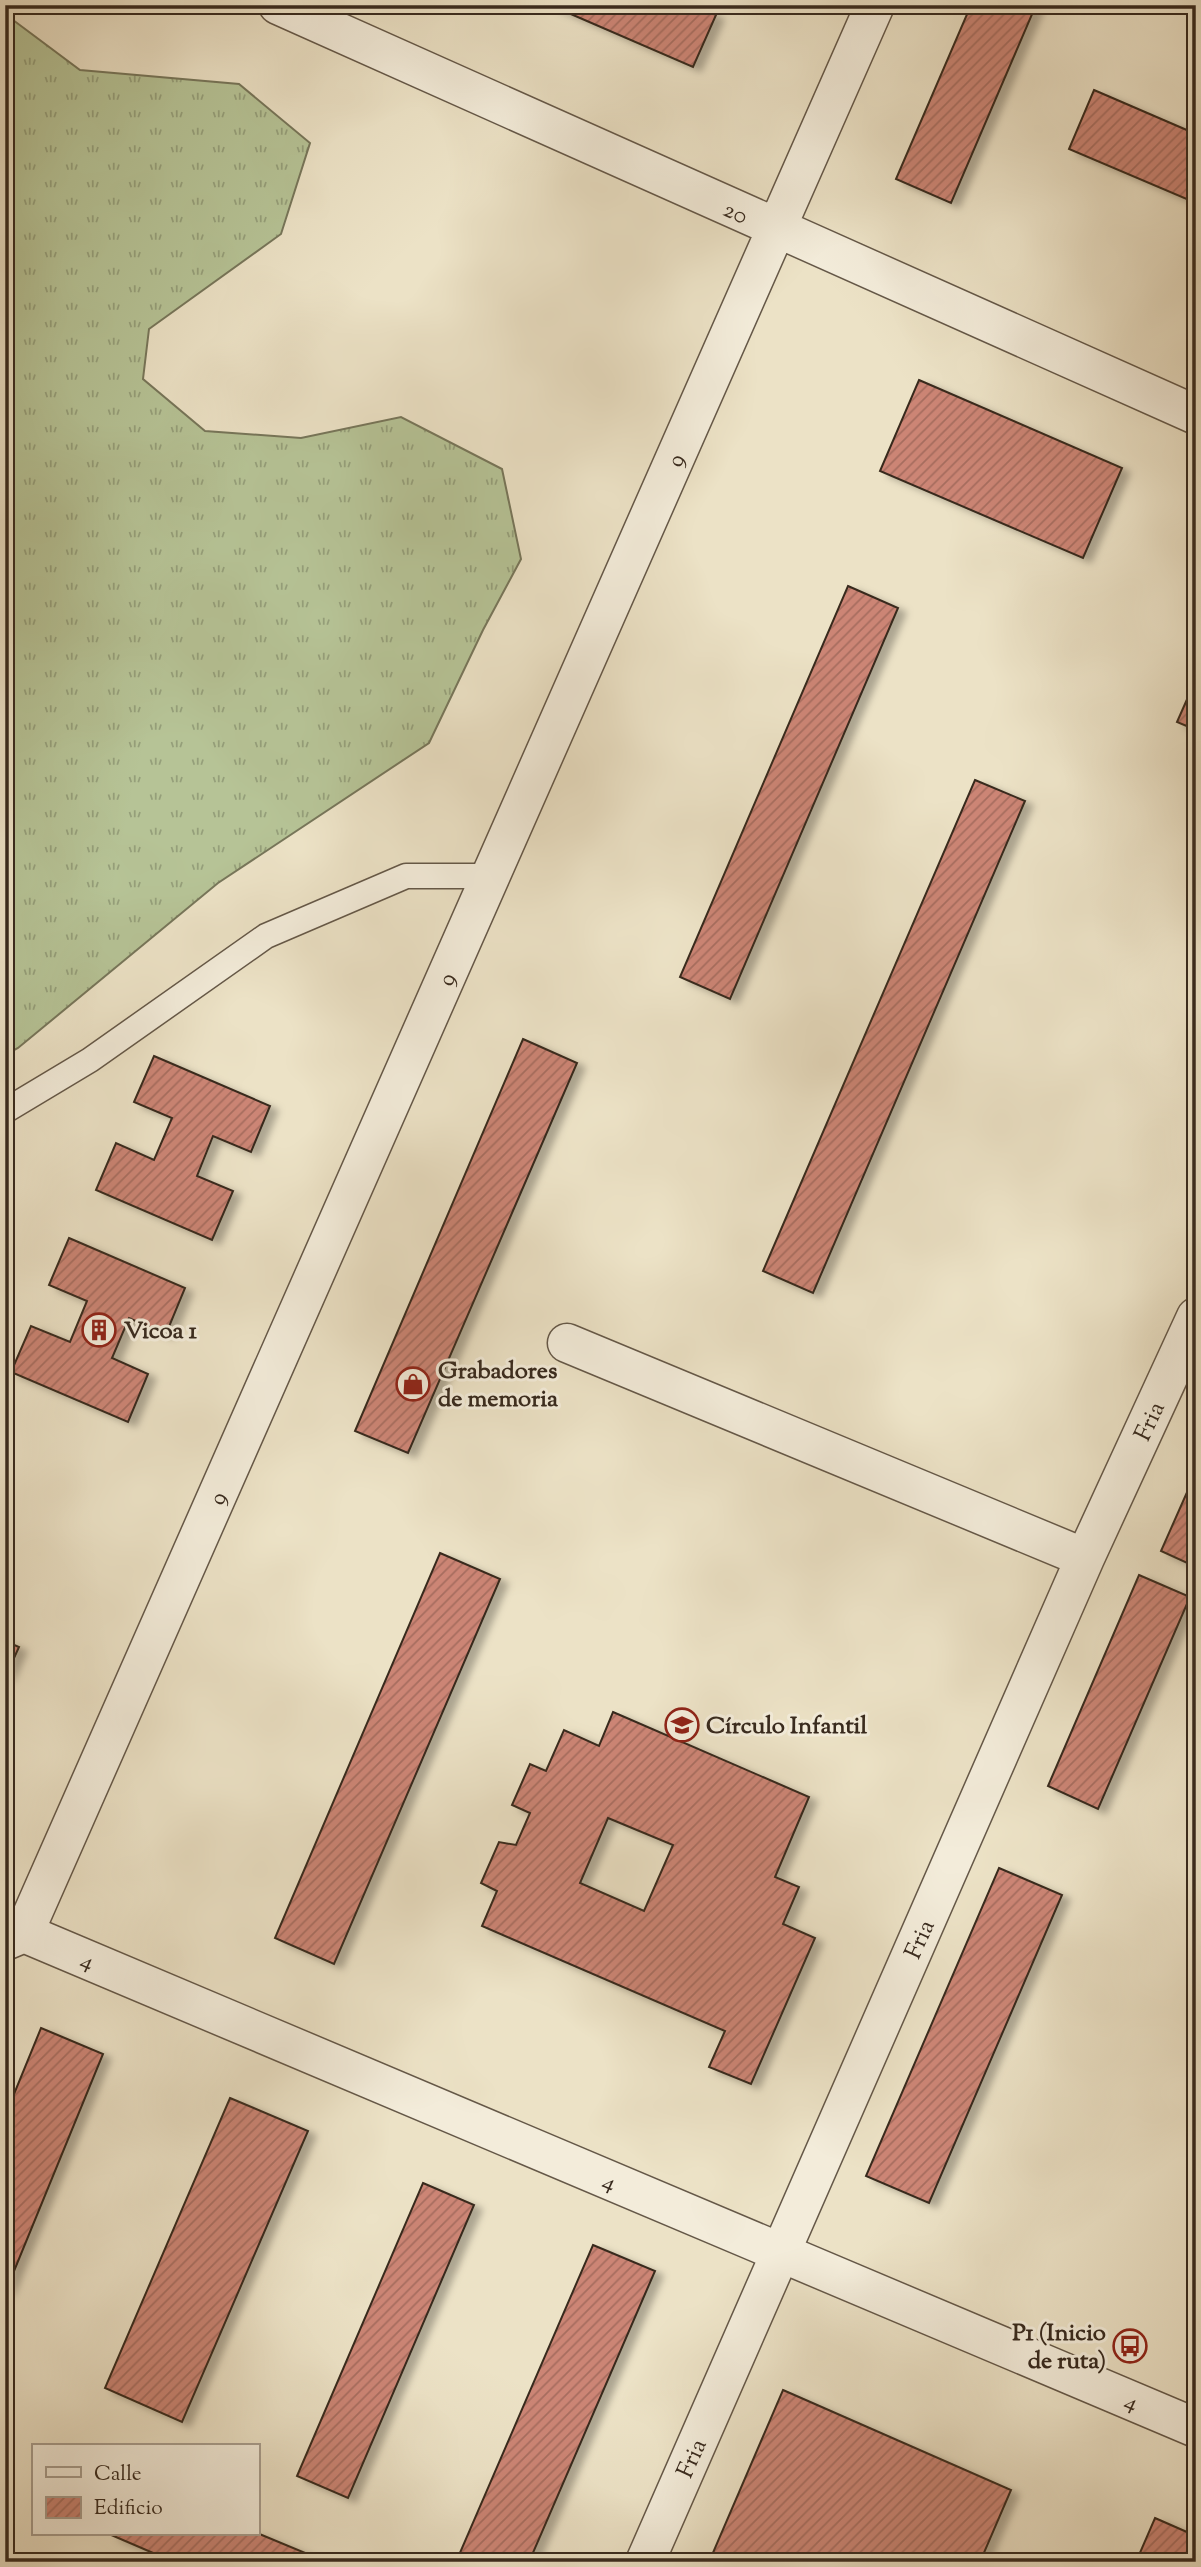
<svg xmlns="http://www.w3.org/2000/svg" width="1201" height="2567" viewBox="0 0 1201 2567" font-family="'Sorts Mill Goudy',serif">
  <style>
    .grass { fill: url(#grass-tufts); stroke: #77765a; stroke-width: 2 }
    .building { fill: url(#building-hatch); stroke: #382a1e; stroke-width: 2; fill-rule: evenodd; filter: url(#shadow) }
    .lines { fill: none; stroke-linecap: round; stroke-linejoin: round }
    .service-casing { stroke: #655848; stroke-width: 27 }
    .minor-casing { stroke: #655848; stroke-width: 41 }
    .tertiary-casing { stroke: #655848; stroke-width: 41 }
    .service { stroke: #f3ecda; stroke-width: 24 }
    .minor { stroke: #f3ecda; stroke-width: 38 }
    .tertiary { stroke: #f3ecda; stroke-width: 38 }
    .labels { text-anchor: middle; stroke-width: 6; stroke-linejoin: round; paint-order: stroke }
    .street-label { font-size: 24px; fill: #382a1e; stroke: #f3ecda }
    .poi-label { font-size: 24px; font-weight: bold; fill: #382a1e; stroke: #f3ecda; text-anchor: start }
  </style>
  <defs>
    <pattern id="grass-tufts" width="24" height="20" patternUnits="userSpaceOnUse" patternTransform="scale(1.75)"><rect width="24" height="20" fill="#b6c396"/><path d="M3 7l-1-3M5 7V3M7 7l1-3M15 17l-1-3M17 17v-4M19 17l1-3" fill="none" stroke="#959f7a"/></pattern>
    <pattern id="building-hatch" width="6" height="6" patternUnits="userSpaceOnUse" patternTransform="scale(1.75)"><rect width="6" height="6" fill="#cc8575"/><path d="M-1 1l2-2M0 6l6-6M5 7l2-2" fill="none" stroke="#a76d5f"/></pattern>
    <filter id="shadow"><feDropShadow dx="8" dy="4.5" stdDeviation="3.5" flood-color="#0004"/></filter>
  </defs>
  <rect width="100%" height="100%" fill="#ece2c6"/>
  <filter id="stains"><feTurbulence type="fractalNoise" baseFrequency=".00286" numOctaves="4"/><feColorMatrix values="0 0 0 0 .2 0 0 0 0 .09 0 0 0 0 .02 0 0 0 .5 -.17"/></filter>
  <radialGradient id="worn" r=".72"><stop offset=".6" stop-color="#630" stop-opacity="0"/><stop offset="1" stop-color="#630" stop-opacity=".3"/></radialGradient>
  <path class="grass" d="M 5,14 L 80,70 L 239,84 L 310,143 L 281,234 L 149,329 L 143,379 L 205,431 L 301,438 L 401,417 L 502,469 L 521,559 L 483,630 L 429,743 L 218,883 L 18,1048 L 5,1055 Z"/>
  <path class="building" d="M 550,5 L 694,5 L 716,15 L 693,67 Z
    M 971,5 L 1036,5 L 951,203 L 896,179 Z
    M 1094,90 L 1196,134 L 1196,203 L 1069,149 Z
    M 919,380 L 1122,468 L 1083,558 L 880,471 Z
    M 848,586 L 898,608 L 730,999 L 680,977 Z
    M 1196,679 L 1196,730 L 1177,722 Z
    M 975,780 L 1025,801 L 813,1293 L 763,1271 Z
    M 523,1039 L 577,1063 L 408,1453 L 355,1431 Z
    M 154,1056 L 270,1106 L 251,1152 L 213,1136 L 197,1176 L 233,1191 L 212,1240 L 96,1190 L 116,1143 L 154,1160 L 172,1118 L 134,1102 Z
    M 69,1238 L 185,1288 L 166,1334 L 129,1318 L 112,1358 L 148,1374 L 128,1422 L 11,1372 L 31,1326 L 70,1342 L 87,1301 L 49,1285 Z
    M 1196,1472 L 1196,1567 L 1161,1551 Z
    M 440,1553 L 500,1579 L 334,1964 L 275,1938 Z
    M 1139,1575 L 1190,1597 L 1098,1809 L 1048,1786 Z
    M 5,1641 L 19,1647 L 5,1678 Z
    M 613,1712 L 809,1797 L 775,1877 L 799,1887 L 783,1924 L 815,1938 L 751,2084 L 709,2067 L 725,2031 L 482,1926 L 497,1891 L 481,1883 L 499,1842 L 516,1845 L 530,1813 L 512,1805 L 530,1764 L 546,1771 L 564,1730 L 599,1746 ZM 608,1818 L 673,1845 L 644,1911 L 580,1883 Z
    M 999,1868 L 1062,1895 L 929,2203 L 866,2176 Z
    M 41,2028 L 103,2054 L 5,2293 L 5,2116 Z
    M 230,2098 L 308,2131 L 182,2422 L 105,2388 Z
    M 423,2183 L 474,2205 L 348,2498 L 297,2476 Z
    M 593,2245 L 655,2271 L 529,2562 L 456,2562 Z
    M 783,2390 L 1011,2490 L 980,2562 L 709,2562 Z
    M 1155,2518 L 1196,2536 L 1196,2562 L 1136,2562 Z
    M 257,2533 L 315,2557 L 313,2562 L 174,2562 L 109,2534 Z"/>
  <g class="lines">
    <defs>
      <path id="service" d="M 5,1111 L 90,1060 L 266,936 L 406,876 L 491,876"/>
      <path id="minor" d="M 278,5 L 1196,415
        M 567,1343 L 1085,1558
        M 24,1933 L 875,5
        M 645,2562 L 1085,1558 L 1196,1317"/>
      <path id="tertiary" d="M 5,1941 L 24,1933 L 1196,2428"/>
    </defs>
    <use href="#service" class="service-casing"/>
    <use href="#minor" class="minor-casing"/>
    <use href="#tertiary" class="tertiary-casing"/>
    <use href="#service" class="service"/>
    <use href="#minor" class="minor"/>
    <use href="#tertiary" class="tertiary"/>
  </g>
  <defs>
    <symbol id="building-ring" viewBox="-11 -11 22 22"><circle r="9.5" fill="#f3ecda" stroke="#8f2418" stroke-width="1.5"/><path d="M-4-6H4V6H1V3H-1V6H-4ZM-2.5-4.3h1.7v1.8h-1.7ZM.8-4.3h1.7v1.8H.8ZM-2.5-1h1.7V.8h-1.7ZM.8-1h1.7V.8H.8Z" fill="#8f2418"/></symbol>
    <symbol id="shop-ring" viewBox="-11 -11 22 22"><circle r="9.5" fill="#f3ecda" stroke="#8f2418" stroke-width="1.5"/><path d="M-5-2.5h2.3a2.7 3.5 0 0 1 5.4 0H5L5.5 6h-11ZM-1.5-2.5h3a1.5 2.3 0 0 0-3 0Z" fill="#8f2418"/></symbol>
    <symbol id="school-ring" viewBox="-11 -11 22 22"><circle r="9.5" fill="#f3ecda" stroke="#8f2418" stroke-width="1.5"/><path d="M0-5L7-2L0 1L-7-2ZM-4 1L0 2.5L4 1V4Q0 6-4 4Z" fill="#8f2418"/></symbol>
    <symbol id="bus-ring" viewBox="-11 -11 22 22"><circle r="9.5" fill="#f3ecda" stroke="#8f2418" stroke-width="1.5"/><path d="M-5-6H5V4H4V6H2V4H-2V6H-4V4H-5ZM-3.5-4V0h7V-4ZM-3.5 1.2v1.5H-2V1.2ZM2 1.2v1.5H3.5V1.2Z" fill="#8f2418"/></symbol>
  </defs>
  <g fill-rule="evenodd">
    <use href="#building-ring" x="80" y="1311" width="38" height="38"/>
    <use href="#shop-ring" x="394" y="1365" width="38" height="38"/>
    <use href="#school-ring" x="663" y="1706" width="38" height="38"/>
    <use href="#bus-ring" x="1111" y="2327" width="38" height="38"/>
  </g>
  <g class="labels">
    <g class="street-label">
      <text transform="translate(736 212) rotate(24)" y="8">20</text>
      <text transform="translate(675 460) rotate(-66)" y="8">9</text>
      <text transform="translate(446 979) rotate(-66)" y="8">9</text>
      <text transform="translate(1149 1421) rotate(-65)" y="8">Fria</text>
      <text transform="translate(217 1498) rotate(-66)" y="8">9</text>
      <text transform="translate(919 1939) rotate(-66)" y="8">Fria</text>
      <text transform="translate(88 1960) rotate(23)" y="8">4</text>
      <text transform="translate(610 2181) rotate(23)" y="8">4</text>
      <text transform="translate(1132 2401) rotate(23)" y="8">4</text>
      <text transform="translate(691 2458) rotate(-66)" y="8">Fria</text>
    </g>
    <g class="poi-label">
      <text x="124" y="1338">Vicoa 1</text>
      <text x="438" y="1378">Grabadores<tspan x="438" dy="28">de memoria</tspan></text>
      <text x="706" y="1733">Círculo Infantil</text>
      <text x="1106" y="2340" text-anchor="end">P1 (Inicio<tspan x="1106" dy="28">de ruta)</tspan></text>
    </g>
  </g>
  <rect width="1201" height="2567" fill="none" stroke="#ece2c6" stroke-width="28"/>
  <rect x="7" y="7" width="1187" height="2553" fill="none" stroke="#382a1e" stroke-width="3.5"/>
  <rect x="14" y="14" width="1173" height="2539" fill="none" stroke="#382a1e" stroke-width="2"/>
  <rect x="32" y="2444" width="228" height="91" fill="#f3ecda" stroke="#a89e8f" stroke-width="2"/>
  <rect x="46" y="2467" width="35" height="10" fill="#f3ecda" stroke="#a89e8f" stroke-width="2"/>
  <text x="94" y="2480" font-size="21" fill="#382a1e">Calle</text>
  <rect x="46" y="2497" width="35" height="21" fill="url(#building-hatch)" stroke="#a89e8f" stroke-width="2"/>
  <text x="94" y="2514" font-size="21" fill="#382a1e">Edificio</text>
  <rect width="100%" height="100%" filter="url(#stains)"/>
  <rect width="100%" height="100%" fill="url(#worn)"/>
</svg>
